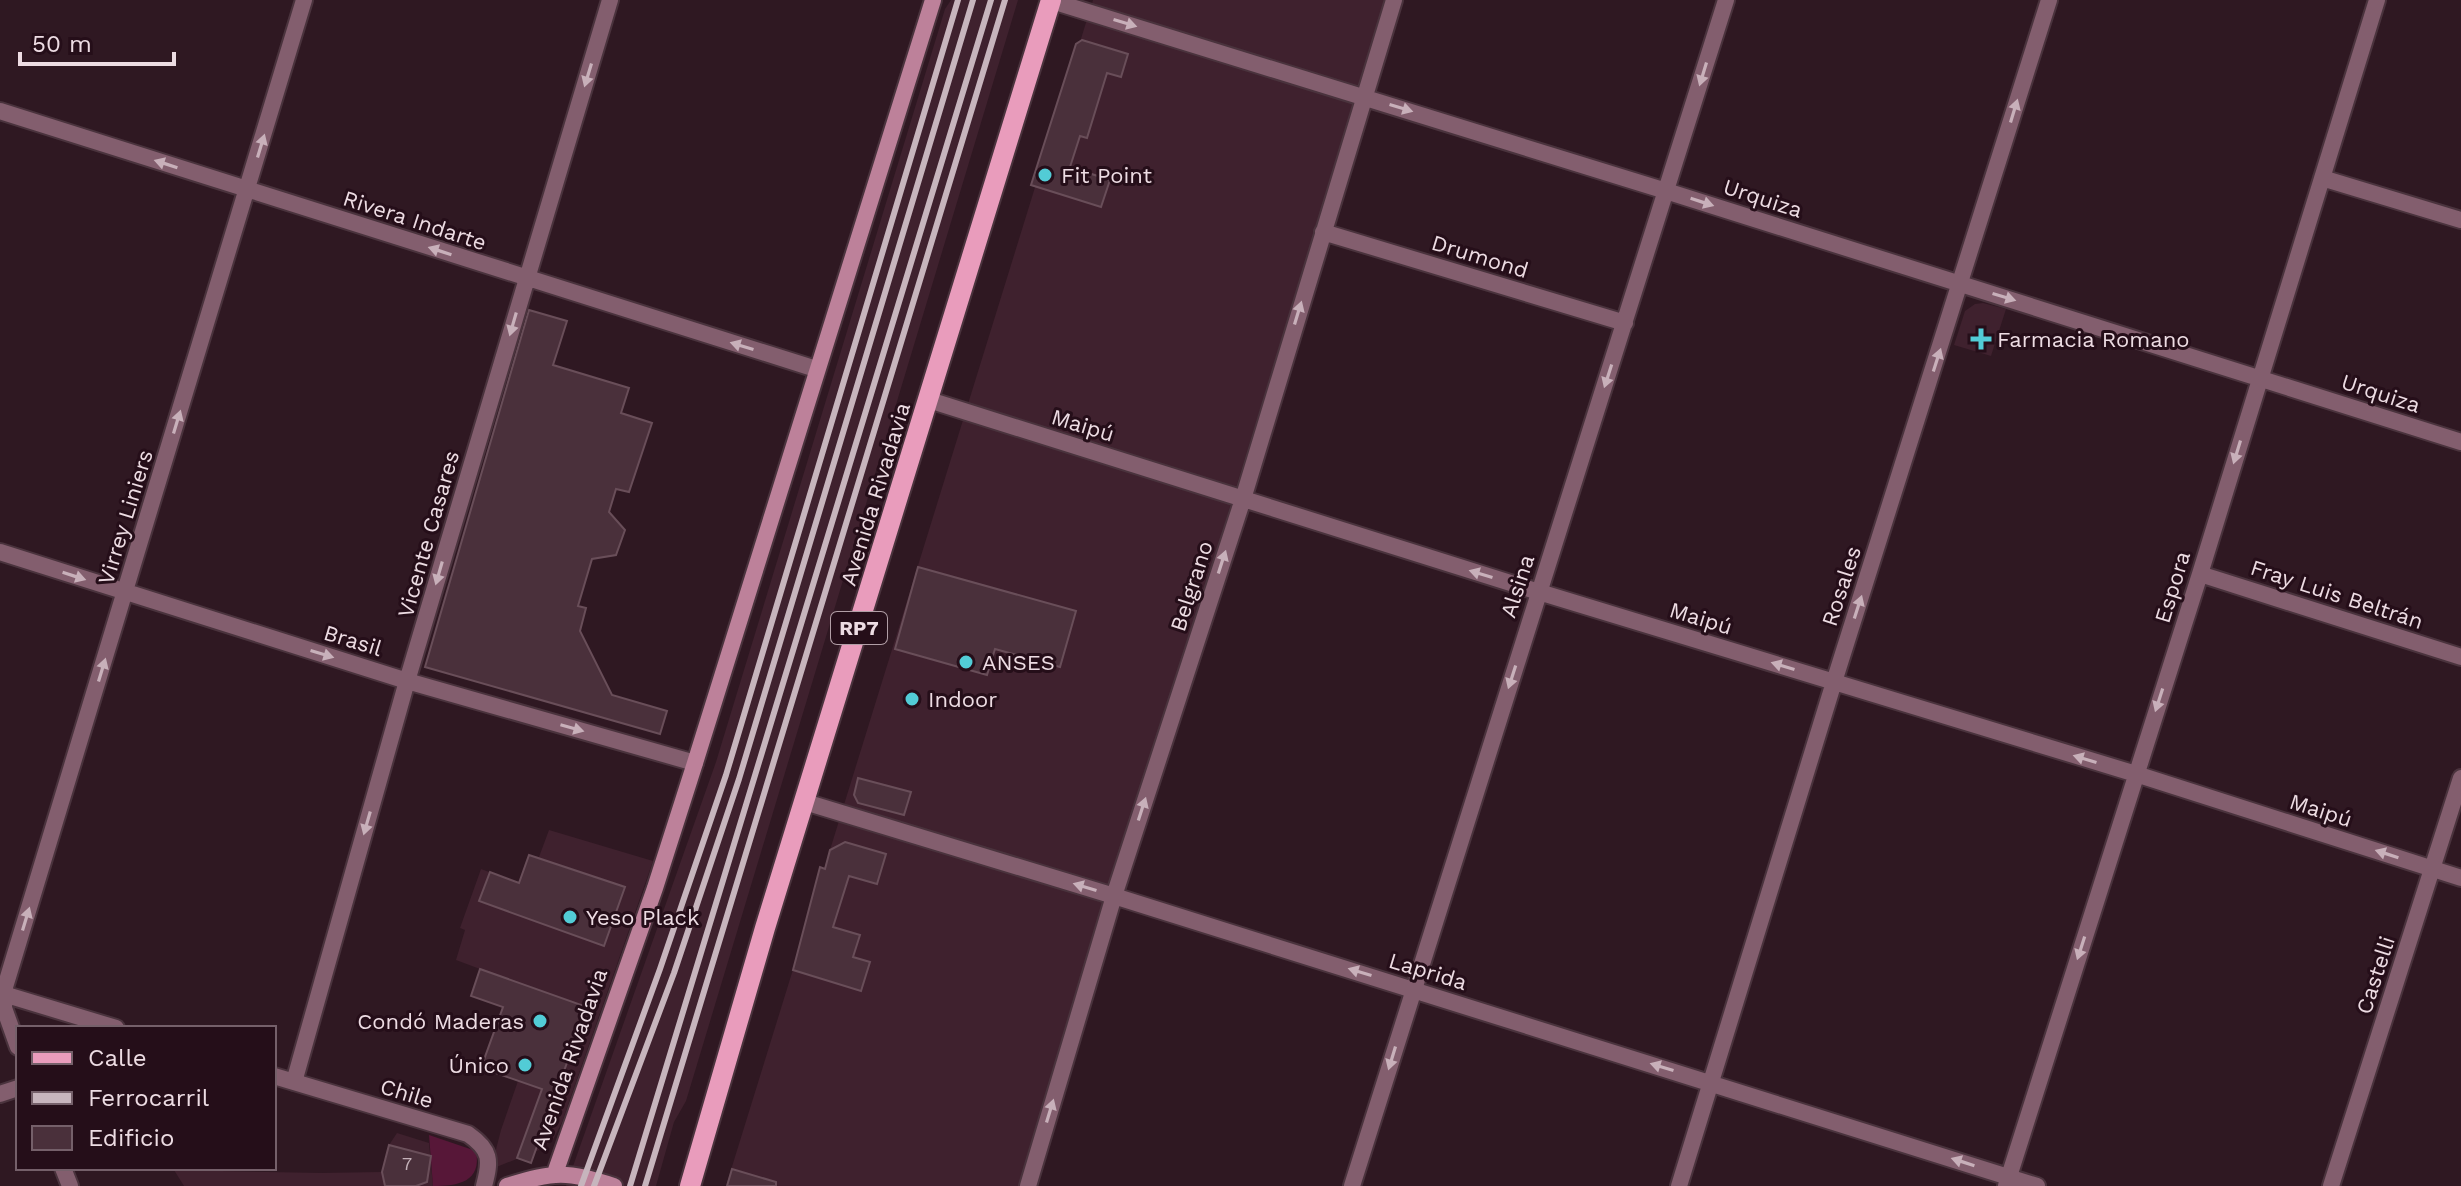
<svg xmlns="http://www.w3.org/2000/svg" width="2461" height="1186" viewBox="0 0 2461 1186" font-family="'Work Sans',sans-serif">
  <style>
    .built { fill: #3f212e }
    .green { fill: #571738 }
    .building { fill: #4a303b; stroke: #694e59; stroke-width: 2 }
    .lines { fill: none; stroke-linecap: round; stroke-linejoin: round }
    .minor-casing { stroke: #4a333d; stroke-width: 20 }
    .secondary-casing { stroke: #4a333d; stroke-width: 20 }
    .primary-casing { stroke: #4a333d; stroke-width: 24 }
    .minor { stroke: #835e6e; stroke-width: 16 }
    .secondary { stroke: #bd819a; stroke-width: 16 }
    .primary { stroke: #e99cbc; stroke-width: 20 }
    .rail { stroke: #c7b5bd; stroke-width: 6 }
    .oneway { fill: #c8b0ba }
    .poi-dot { fill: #52ccd6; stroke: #250e19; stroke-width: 3 }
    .labels { text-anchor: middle; stroke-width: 6; stroke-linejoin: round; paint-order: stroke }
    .number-label { font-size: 18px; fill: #c4b1b9 }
    .shield { fill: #250e19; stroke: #b19ea6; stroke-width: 2 }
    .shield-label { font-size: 20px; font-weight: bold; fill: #eddce3 }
    .poi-label { font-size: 22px; fill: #eddce3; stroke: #250e19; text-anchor: start }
    .street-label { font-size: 22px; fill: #eddce3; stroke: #250e19 }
  </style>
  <rect width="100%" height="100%" fill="#2f1822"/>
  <path class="built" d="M 951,0 L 1018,0 L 686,1101 L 674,1122 L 656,1186 L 566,1186 L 716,762 L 945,9 Z
    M 1093,0 L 1386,0 L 1021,1186 L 726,1186 Z
    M 1983,303 L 2006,309 L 1991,356 L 1954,345 L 1965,311 L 1975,304 Z
    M 549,830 L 653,861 L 562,1122 L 553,1140 L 539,1150 L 494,1168 L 492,1165 L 501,1130 L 518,1081 L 481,1068 L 503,1007 L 471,996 L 480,969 L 456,960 L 465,930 L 460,928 L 481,869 L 519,883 L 529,855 L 539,857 Z
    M 397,1133 L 429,1143 L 433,1186 L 184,1186 L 174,1170 L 321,1173 L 382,1172 L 389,1145 Z"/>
  <path class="green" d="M 429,1135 L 476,1151 C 482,1182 458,1186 433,1186 Z"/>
  <path class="building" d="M 1082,40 L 1128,54 L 1121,77 L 1107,73 L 1087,138 L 1080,136 L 1070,167 L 1110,180 L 1101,207 L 1031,185 L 1076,44 Z
    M 529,310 L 567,321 L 553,365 L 629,388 L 621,413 L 652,423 L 629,492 L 616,489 L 609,512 L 625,530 L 616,555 L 592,559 L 578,606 L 586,608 L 580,631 L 612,695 L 667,711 L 660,734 L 425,667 Z
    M 918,567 L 1076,611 L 1060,667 L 995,649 L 987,675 L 895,649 Z
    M 858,778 L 911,792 L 904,815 L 858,803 L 854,795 Z
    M 845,842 L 886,854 L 877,884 L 849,876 L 833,927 L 860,935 L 853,957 L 870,962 L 861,991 L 793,970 L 820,867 L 825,869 L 830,850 Z
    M 529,855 L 625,887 L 604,946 L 479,901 L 490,872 L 519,883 Z
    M 480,969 L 587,1007 L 531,1163 L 517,1158 L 542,1089 L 481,1068 L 503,1007 L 471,996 Z
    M 389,1145 L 431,1156 L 427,1182 L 416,1186 L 385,1186 L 382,1172 Z
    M 732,1169 L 776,1182 L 776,1186 L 727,1186 Z"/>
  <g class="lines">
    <defs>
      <path id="minor" d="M 1049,0 L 1666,191 L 2461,442
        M 0,111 L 816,369
        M 2322,178 L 2461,220
        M 1323,232 L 1625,323
        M 929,400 L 1539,592 L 2136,774 L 2461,878
        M 0,552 L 407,681 L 695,763
        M 2200,574 L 2461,657
        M 805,802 L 1114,896 L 2037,1186
        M 0,993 L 116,1028
        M 18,1047 L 4,1008 L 5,987 L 304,0
        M 274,1076 L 468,1134 C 491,1150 491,1160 484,1186
        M 294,1082 L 407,681 L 610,0
        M 0,1094 L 18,1088
        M 63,1168 L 70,1186
        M 1028,1186 L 1114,896 L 1243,499 L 1394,0
        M 1352,1186 L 1726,0
        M 1679,1186 L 1834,682 L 2049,0
        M 2006,1186 L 2200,574 L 2377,0
        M 2331,1186 L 2461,778"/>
      <path id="secondary" d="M 555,1173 L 655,888 L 695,763 L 933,0
        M 507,1186 C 555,1171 567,1171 614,1186"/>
      <path id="primary" d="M 690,1186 L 765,928 L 1051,0"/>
    </defs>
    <use href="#minor" class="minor-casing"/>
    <use href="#secondary" class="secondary-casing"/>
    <use href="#primary" class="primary-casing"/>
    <use href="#minor" class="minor"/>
    <use href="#secondary" class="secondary"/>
    <use href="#primary" class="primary"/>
    <path class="rail" d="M 581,1186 L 660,969 L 726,775 L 958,0
      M 594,1186 L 674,973 L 739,779 L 973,0
      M 630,1186 L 991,0
      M 645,1186 L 1005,0"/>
  </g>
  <defs><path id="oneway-solid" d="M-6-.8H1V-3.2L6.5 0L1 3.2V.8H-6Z" transform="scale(2)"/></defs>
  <g class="oneway">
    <use href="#oneway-solid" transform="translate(1125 23) rotate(17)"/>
    <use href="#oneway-solid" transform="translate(1703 74) rotate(107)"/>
    <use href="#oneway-solid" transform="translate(588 75) rotate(107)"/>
    <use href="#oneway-solid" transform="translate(1401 108) rotate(17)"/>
    <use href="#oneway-solid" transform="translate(2014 111) rotate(-73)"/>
    <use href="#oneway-solid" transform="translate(261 146) rotate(-73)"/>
    <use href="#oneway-solid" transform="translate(166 164) rotate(-162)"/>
    <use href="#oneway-solid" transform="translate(1702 202) rotate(18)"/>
    <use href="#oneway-solid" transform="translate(440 251) rotate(-162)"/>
    <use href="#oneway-solid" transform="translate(2004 297) rotate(17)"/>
    <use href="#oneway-solid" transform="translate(1298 313) rotate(-73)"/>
    <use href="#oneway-solid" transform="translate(513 324) rotate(106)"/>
    <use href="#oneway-solid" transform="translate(742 346) rotate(-163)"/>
    <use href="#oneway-solid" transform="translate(1937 360) rotate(-72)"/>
    <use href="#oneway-solid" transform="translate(1608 376) rotate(108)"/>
    <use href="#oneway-solid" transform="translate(177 422) rotate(-73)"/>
    <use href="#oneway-solid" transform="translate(2237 452) rotate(107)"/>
    <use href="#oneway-solid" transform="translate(1222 562) rotate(-72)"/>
    <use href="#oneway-solid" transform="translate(439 573) rotate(106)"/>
    <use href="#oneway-solid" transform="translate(1481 574) rotate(-163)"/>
    <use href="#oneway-solid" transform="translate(74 576) rotate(18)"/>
    <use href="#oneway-solid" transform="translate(1858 607) rotate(-72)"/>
    <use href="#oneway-solid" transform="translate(322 654) rotate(17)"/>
    <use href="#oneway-solid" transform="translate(1783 666) rotate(-163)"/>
    <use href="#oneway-solid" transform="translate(102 670) rotate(-73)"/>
    <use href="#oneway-solid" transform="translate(1512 677) rotate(108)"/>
    <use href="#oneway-solid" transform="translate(2159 700) rotate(108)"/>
    <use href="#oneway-solid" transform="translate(572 728) rotate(16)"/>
    <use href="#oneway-solid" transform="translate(2085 759) rotate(-163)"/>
    <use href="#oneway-solid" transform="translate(1142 809) rotate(-72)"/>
    <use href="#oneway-solid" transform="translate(367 823) rotate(106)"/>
    <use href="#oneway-solid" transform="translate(2387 854) rotate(-162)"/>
    <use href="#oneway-solid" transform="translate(1085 887) rotate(-163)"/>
    <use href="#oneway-solid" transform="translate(26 919) rotate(-73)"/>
    <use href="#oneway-solid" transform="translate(2081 948) rotate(108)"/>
    <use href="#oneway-solid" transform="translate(1360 972) rotate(-163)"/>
    <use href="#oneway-solid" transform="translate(1392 1058) rotate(107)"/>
    <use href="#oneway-solid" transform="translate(1662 1067) rotate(-163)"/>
    <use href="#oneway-solid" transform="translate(1050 1111) rotate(-73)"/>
    <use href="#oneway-solid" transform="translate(1963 1162) rotate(-162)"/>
  </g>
  <g class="poi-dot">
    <circle cx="1045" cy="175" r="8"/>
    <path d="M1977 327h8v8h8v8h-8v8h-8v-8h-8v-8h8z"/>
    <circle cx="966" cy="662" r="8"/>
    <circle cx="912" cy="699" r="8"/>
    <circle cx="570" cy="917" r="8"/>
    <circle cx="540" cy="1021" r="8"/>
    <circle cx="525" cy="1065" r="8"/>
  </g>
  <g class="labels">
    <g class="number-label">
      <text x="407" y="1170">7</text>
    </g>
    <rect class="shield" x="831" y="612" width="56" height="32" rx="6"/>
    <g class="shield-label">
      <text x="859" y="635">RP7</text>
    </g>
    <g class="poi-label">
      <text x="1061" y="183">Fit Point</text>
      <text x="1997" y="347">Farmacia Romano</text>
      <text x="982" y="670">ANSES</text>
      <text x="928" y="707">Indoor</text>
      <text x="586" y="925">Yeso Plack</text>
      <text x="524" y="1029" text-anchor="end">Condó Maderas</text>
      <text x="509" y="1073" text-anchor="end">Único</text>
    </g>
    <g class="street-label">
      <text transform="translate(1763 198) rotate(18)" y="8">Urquiza</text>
      <text transform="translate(415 220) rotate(18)" y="8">Rivera Indarte</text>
      <text transform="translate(1480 256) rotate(17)" y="8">Drumond</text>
      <text transform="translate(2381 393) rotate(18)" y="8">Urquiza</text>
      <text transform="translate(1083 425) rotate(17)" y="8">Maipú</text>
      <text transform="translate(875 494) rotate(-73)" y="8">Avenida Rivadavia</text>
      <text transform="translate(125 517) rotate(-73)" y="8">Virrey Liniers</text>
      <text transform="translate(428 534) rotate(-74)" y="8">Vicente Casares</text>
      <text transform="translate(1191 586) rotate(-72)" y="8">Belgrano</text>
      <text transform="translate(1517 586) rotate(-72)" y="8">Alsina</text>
      <text transform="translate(1841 586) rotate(-72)" y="8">Rosales</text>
      <text transform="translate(2172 587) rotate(-73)" y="8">Espora</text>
      <text transform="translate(2337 594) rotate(18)" y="8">Fray Luis Beltrán</text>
      <text transform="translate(1701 618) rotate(17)" y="8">Maipú</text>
      <text transform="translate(353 640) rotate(17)" y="8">Brasil</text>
      <text transform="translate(2321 810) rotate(18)" y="8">Maipú</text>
      <text transform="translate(1428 971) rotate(17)" y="8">Laprida</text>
      <text transform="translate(2375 975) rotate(-72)" y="8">Castelli</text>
      <text transform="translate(569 1059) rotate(-71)" y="8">Avenida Rivadavia</text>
      <text transform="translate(407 1093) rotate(17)" y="8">Chile</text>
    </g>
  </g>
  <rect x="16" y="1026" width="260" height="144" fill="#250e19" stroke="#75606a" stroke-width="2"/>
  <rect x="32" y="1052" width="40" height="12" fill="#e99cbc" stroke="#75606a" stroke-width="2"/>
  <text x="88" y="1066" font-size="24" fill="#eddce3">Calle</text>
  <rect x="32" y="1092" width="40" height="12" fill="#c7b5bd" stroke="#75606a" stroke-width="2"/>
  <text x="88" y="1106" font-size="24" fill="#eddce3">Ferrocarril</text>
  <rect x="32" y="1126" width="40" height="24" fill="#4a303b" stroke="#75606a" stroke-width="2"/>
  <text x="88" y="1146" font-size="24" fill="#eddce3">Edificio</text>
  <path d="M20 52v12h154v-12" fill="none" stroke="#eddce3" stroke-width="4"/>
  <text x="32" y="52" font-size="24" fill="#eddce3" stroke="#250e19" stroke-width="6" paint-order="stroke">50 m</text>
</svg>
